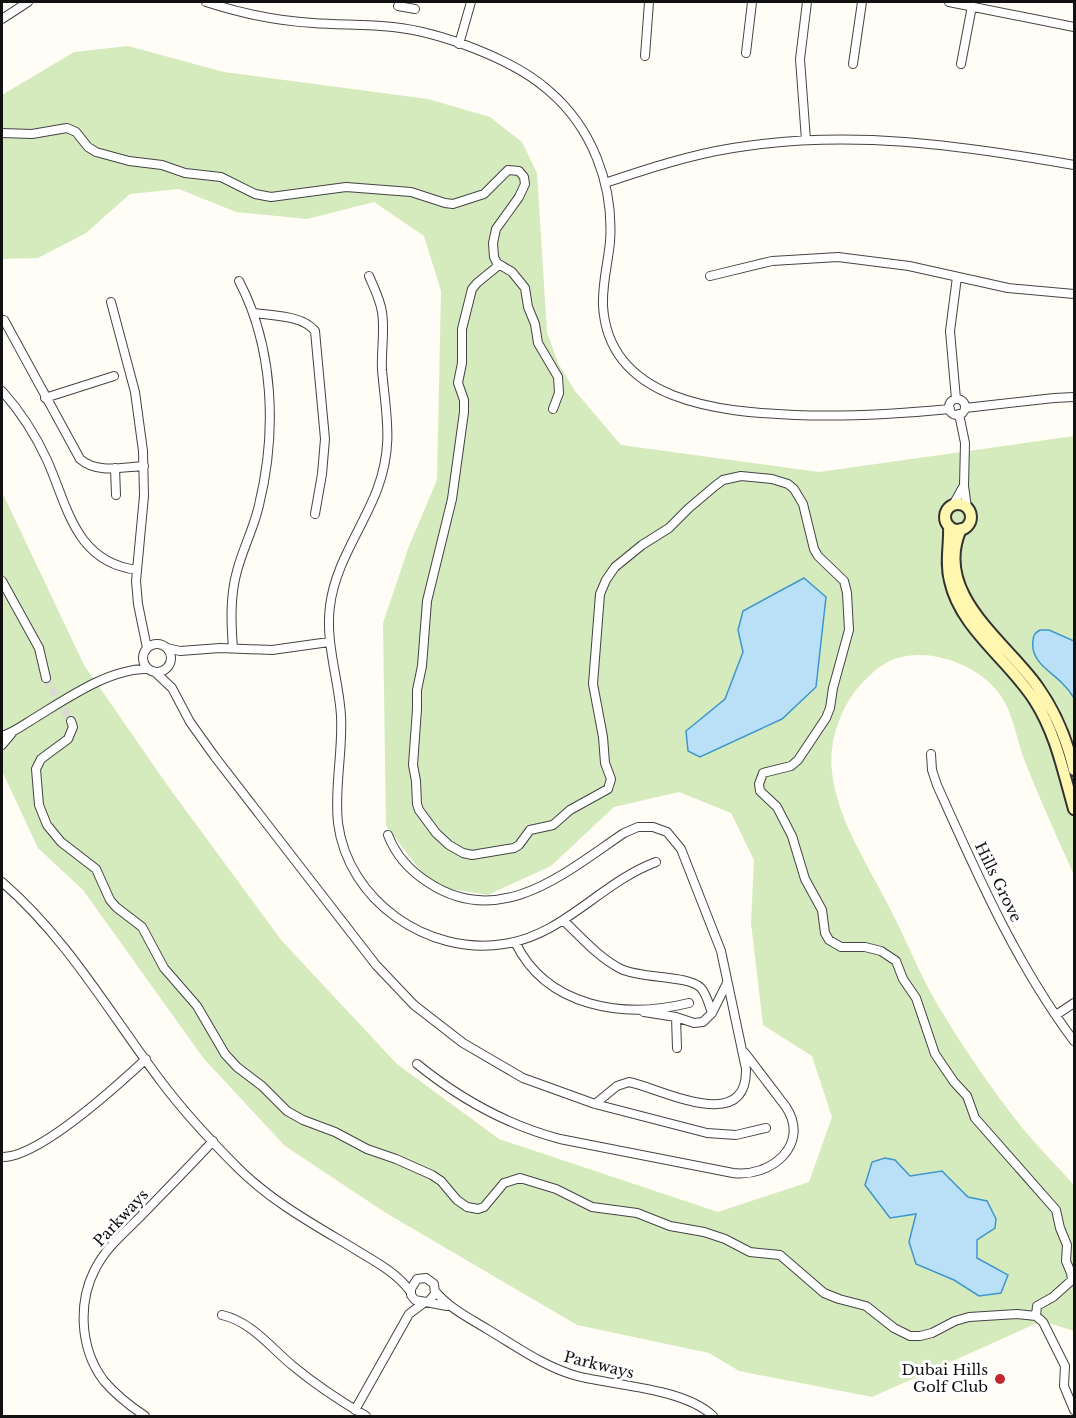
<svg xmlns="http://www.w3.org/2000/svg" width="1076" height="1418" viewBox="0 0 1076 1418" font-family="'Libre Baskerville',serif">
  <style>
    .green { fill: #d5ebbd }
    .water { fill: #b9e0f7; stroke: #3f96cf; stroke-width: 1.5 }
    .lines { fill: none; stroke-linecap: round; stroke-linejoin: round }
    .street-tunnel { stroke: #dbdad3; stroke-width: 8; stroke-dasharray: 8 4; stroke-linecap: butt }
    .street-casing { stroke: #444; stroke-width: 10 }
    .secondary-casing { stroke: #333; stroke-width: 14 }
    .street { stroke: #fff; stroke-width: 8 }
    .secondary { stroke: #fff6b0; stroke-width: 10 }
    .poi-dot { fill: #c4262e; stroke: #fff; stroke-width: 2 }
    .labels { text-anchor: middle; stroke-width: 6; stroke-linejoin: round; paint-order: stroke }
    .street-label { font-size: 15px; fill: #111; stroke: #fff }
    .poi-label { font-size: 15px; fill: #111; stroke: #fff; text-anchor: end }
  </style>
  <rect width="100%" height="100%" fill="#fffdf5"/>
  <path class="green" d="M 128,46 L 224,72 L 428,99 L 490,117 L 522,142 L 537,173 L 547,332 L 558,363 L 575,391 L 621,445 L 819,472 L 1074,436 L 1074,875 C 1057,837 1039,798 1024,759 C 1017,740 1014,719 1004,701 C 986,668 934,647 898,658 C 886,661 876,669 867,678 C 843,700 828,739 832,772 C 837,818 865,860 886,901 C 904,934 917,969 936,1002 C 962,1046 992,1090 1024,1130 C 1040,1149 1058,1167 1074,1185 L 1074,1331 L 1042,1321 L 872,1397 L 739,1371 L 709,1353 L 577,1325 L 386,1213 L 285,1146 L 204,1059 L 83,890 L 38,848 L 2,771 L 2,492 L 84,665 L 170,789 L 282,941 L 397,1064 L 499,1139 L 718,1212 L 809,1182 L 832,1117 L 812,1056 L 763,1025 L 751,923 L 754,860 L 731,813 L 679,792 L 614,807 L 551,866 L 488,895 L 432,886 L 386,826 L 383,623 L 409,546 L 437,480 L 441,291 L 424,236 L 374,202 L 307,219 L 236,212 L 179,189 L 130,194 L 86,233 L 38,258 L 2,259 L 2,95 L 74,52 Z"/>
  <path class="water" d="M 804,578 L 826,597 L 816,687 L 782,719 L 700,757 L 688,751 L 686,731 L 725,699 L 743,652 L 738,630 L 743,611 Z
    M 1040,630 L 1049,630 L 1074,641 L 1074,698 C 1071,693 1067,688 1062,683 C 1050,671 1030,661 1033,641 C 1033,635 1035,633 1040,630 Z
    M 885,1158 L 895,1160 L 910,1176 L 942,1171 L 968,1197 L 987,1201 L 996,1219 L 995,1228 L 977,1240 L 977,1258 L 1008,1275 L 1001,1293 L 979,1296 L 954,1280 L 916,1264 L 909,1242 L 916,1214 L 890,1218 L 865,1185 L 872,1162 Z"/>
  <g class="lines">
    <path class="street-tunnel" d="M 46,678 L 71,721"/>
    <defs>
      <path id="street" d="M 206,2 C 240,13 277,21 313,23 C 340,25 366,24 393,27 C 440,32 513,59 548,90 C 592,127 614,185 610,242 C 608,263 602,284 603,306 C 609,402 721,412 795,415 C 847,417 898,414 950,409
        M 949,2 L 1074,27
        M 398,6 L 415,9
        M 2,19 L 28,2
        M 459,44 L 471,2
        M 746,53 L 752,2
        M 645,56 L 649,2
        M 853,64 L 862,2
        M 961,64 L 972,6
        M 2,133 L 32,134 L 67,128 L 76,132 L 88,147 L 96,152 L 129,161 L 162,165 L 185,173 L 221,177 L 255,194 L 271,197 L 346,187 L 411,192 L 445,203 L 453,204 L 484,194 L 508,170 L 519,171 L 524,177 L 525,184 L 519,197 L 496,229 L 493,243 L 494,257 L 497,263 L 512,272 L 525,288 L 528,307 L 535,324 L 538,343 L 558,377 L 559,393 L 553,409
        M 806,140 L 800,59 L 807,2
        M 605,183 C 647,169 689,155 733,148 C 849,129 960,145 1074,165
        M 499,265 L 477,283 L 472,289 L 462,329 L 462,363 L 458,383 L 464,400 L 464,412 L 452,499 L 427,601 L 422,666 L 417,690 L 417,709 L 413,765 L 416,781 L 417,804 L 419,810 L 436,833 L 449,845 L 463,853 L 472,855 L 514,848 L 519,845 L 530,830 L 553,825 L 570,810 L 608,789 L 611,779 L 605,763 L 603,737 L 593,684 L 600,594 L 606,580 L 615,567 L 642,545 L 669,528 L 689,508 L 715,486 L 723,480 L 741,476 L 772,479 L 788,484 L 794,489 L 803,504 L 814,549 L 818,556 L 844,581 L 847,593 L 849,630 L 833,688 L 830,708 L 826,718 L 798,760 L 791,766 L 763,773 L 759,784 L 760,791 L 777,807 L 792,836 L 805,879 L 822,910 L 825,933 L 829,940 L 841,947 L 865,947 L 881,951 L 896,961 L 903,979 L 916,998 L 935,1054 L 954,1082 L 967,1096 L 975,1118 L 1056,1210 L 1060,1228 L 1067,1245 L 1066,1261 L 1071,1273 L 1072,1280 L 1053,1297 L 1037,1306 L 1036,1316
        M 369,276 C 374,288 380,299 382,312 C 385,331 381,351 382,370 C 386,415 394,445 377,490 C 362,529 335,564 330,606 C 325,643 339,680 341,716 C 343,752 334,788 338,823 C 348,901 428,956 504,944 C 564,935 600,883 656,862
        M 710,276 L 772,261 L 838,257 L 909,266 L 1008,288 L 1074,294
        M 111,302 L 135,392 L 143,451 L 144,496 L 136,581 L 138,604 L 147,648
        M 254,313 C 273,316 302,315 315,331 L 325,439 L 322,474 L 315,514
        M 4,320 L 80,459 C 97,474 123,467 144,466
        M 2,391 C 21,412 35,434 47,460 C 68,507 75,562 137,570
        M 45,398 L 114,376
        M 956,399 L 950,331 L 957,277
        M949 407a8 8 0 1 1 16 0a8 8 0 1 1-16 0Z
        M 965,408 L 1054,398 L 1074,397
        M 959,414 L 965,443 L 964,486 L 967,508
        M 115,468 L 116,495
        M 953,505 L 963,487
        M 2,581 L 39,648 L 46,678
        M143 658a14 14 0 1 1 28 0a14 14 0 1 1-28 0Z
        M 167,648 L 180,651 L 220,648 L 272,650 L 329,642
        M 233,648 C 231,622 230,596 237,571 C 243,548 254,528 259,505 C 277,432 274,348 239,281
        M 155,672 L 172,688 L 190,722 L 215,757 L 376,965 L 414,1005 L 463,1043 L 523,1078 L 595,1104 L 707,1133 L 736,1135 L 766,1128
        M 71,721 L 73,727 L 68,739 L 41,759 L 36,769 L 39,805 L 47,825 L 61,842 L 96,869 L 110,900 L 116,907 L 142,927 L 164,968 L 197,1006 L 225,1054 L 237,1067 L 262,1086 L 287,1111 L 303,1120 L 335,1132 L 367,1149 L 396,1159 L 432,1175 L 441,1181 L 457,1200 L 467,1207 L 478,1209 L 484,1207 L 504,1183 L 520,1178 L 556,1189 L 592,1207 L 637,1213 L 670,1226 L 704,1232 L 725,1239 L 750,1252 L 780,1255 L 824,1293 L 839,1299 L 866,1306 L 894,1328 L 910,1336 L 920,1336 L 932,1333 L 955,1321 L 969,1317 L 1017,1314 L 1036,1316 L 1043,1322 L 1065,1366 L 1064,1386 L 1074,1410
        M 2,736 C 15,732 26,723 38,716 C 69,697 111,668 148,669
        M 2,745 L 12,733
        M 931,754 L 932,770 L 937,785 C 976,872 1016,964 1074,1041
        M 388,835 C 396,856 410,871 429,883 C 501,930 566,872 624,833 L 638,827 L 653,827 L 667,832 L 681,849 L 721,951 L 746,1069 C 747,1136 660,1088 629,1082 L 617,1086 L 595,1104
        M 2,882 C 66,937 109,1012 160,1080 C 183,1111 210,1140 238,1168 C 271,1201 313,1224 353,1248 C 374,1261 396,1272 410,1291
        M 564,921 C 582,938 599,958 621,969 C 642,979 688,975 701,988 C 707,995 709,1005 712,1013
        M 515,942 C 547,1008 624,1019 689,1003
        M 644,1012 L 676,1017 L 694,1023 L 703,1022 L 712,1013 L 727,983
        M 1056,1015 L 1074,1003
        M 676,1017 L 677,1048
        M 417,1064 C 459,1098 507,1125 560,1139 L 733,1173 C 770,1178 811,1145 786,1107 L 745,1053
        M 2,1157 C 38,1158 118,1085 146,1059
        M 435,1291 C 449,1308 469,1318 487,1329 C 516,1346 544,1367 577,1376 C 616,1386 684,1388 713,1416
        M 429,1301 L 435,1294 L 434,1284 L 426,1278 L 417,1279 L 411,1289 L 411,1295 L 415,1300 L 447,1306
        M 222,1315 C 252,1322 271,1348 293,1366 C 316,1385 340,1401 366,1416
        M 355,1410 L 409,1314 L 425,1302
        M 145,1416 C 130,1406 116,1395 104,1381 C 79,1348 77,1299 98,1264 C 108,1246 125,1232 140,1217 C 164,1192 189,1167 213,1141"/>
      <path id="secondary" d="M945 517a13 13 0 1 1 26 0a13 13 0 1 1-26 0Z
        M 949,526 C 950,544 945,563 950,581 C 960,628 1010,661 1035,701 C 1056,734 1063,771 1074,809
        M 961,529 C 932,593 1005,641 1037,686 C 1055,711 1067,740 1074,770"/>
    </defs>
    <use href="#street" class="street-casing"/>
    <use href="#secondary" class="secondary-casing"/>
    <use href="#street" class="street"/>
    <use href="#secondary" class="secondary"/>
  </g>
  <circle class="poi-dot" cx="1000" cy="1379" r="6"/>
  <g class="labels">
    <g class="street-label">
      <text transform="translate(998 882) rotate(64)" y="5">Hills Grove</text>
      <text transform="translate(121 1218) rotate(-47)" y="5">Parkways</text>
      <text transform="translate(599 1365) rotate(14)" y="5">Parkways</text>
    </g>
    <g class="poi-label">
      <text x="988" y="1375">Dubai Hills<tspan x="988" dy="17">Golf Club</tspan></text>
    </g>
  </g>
  <rect width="1076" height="1418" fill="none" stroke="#111111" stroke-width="6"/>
</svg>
